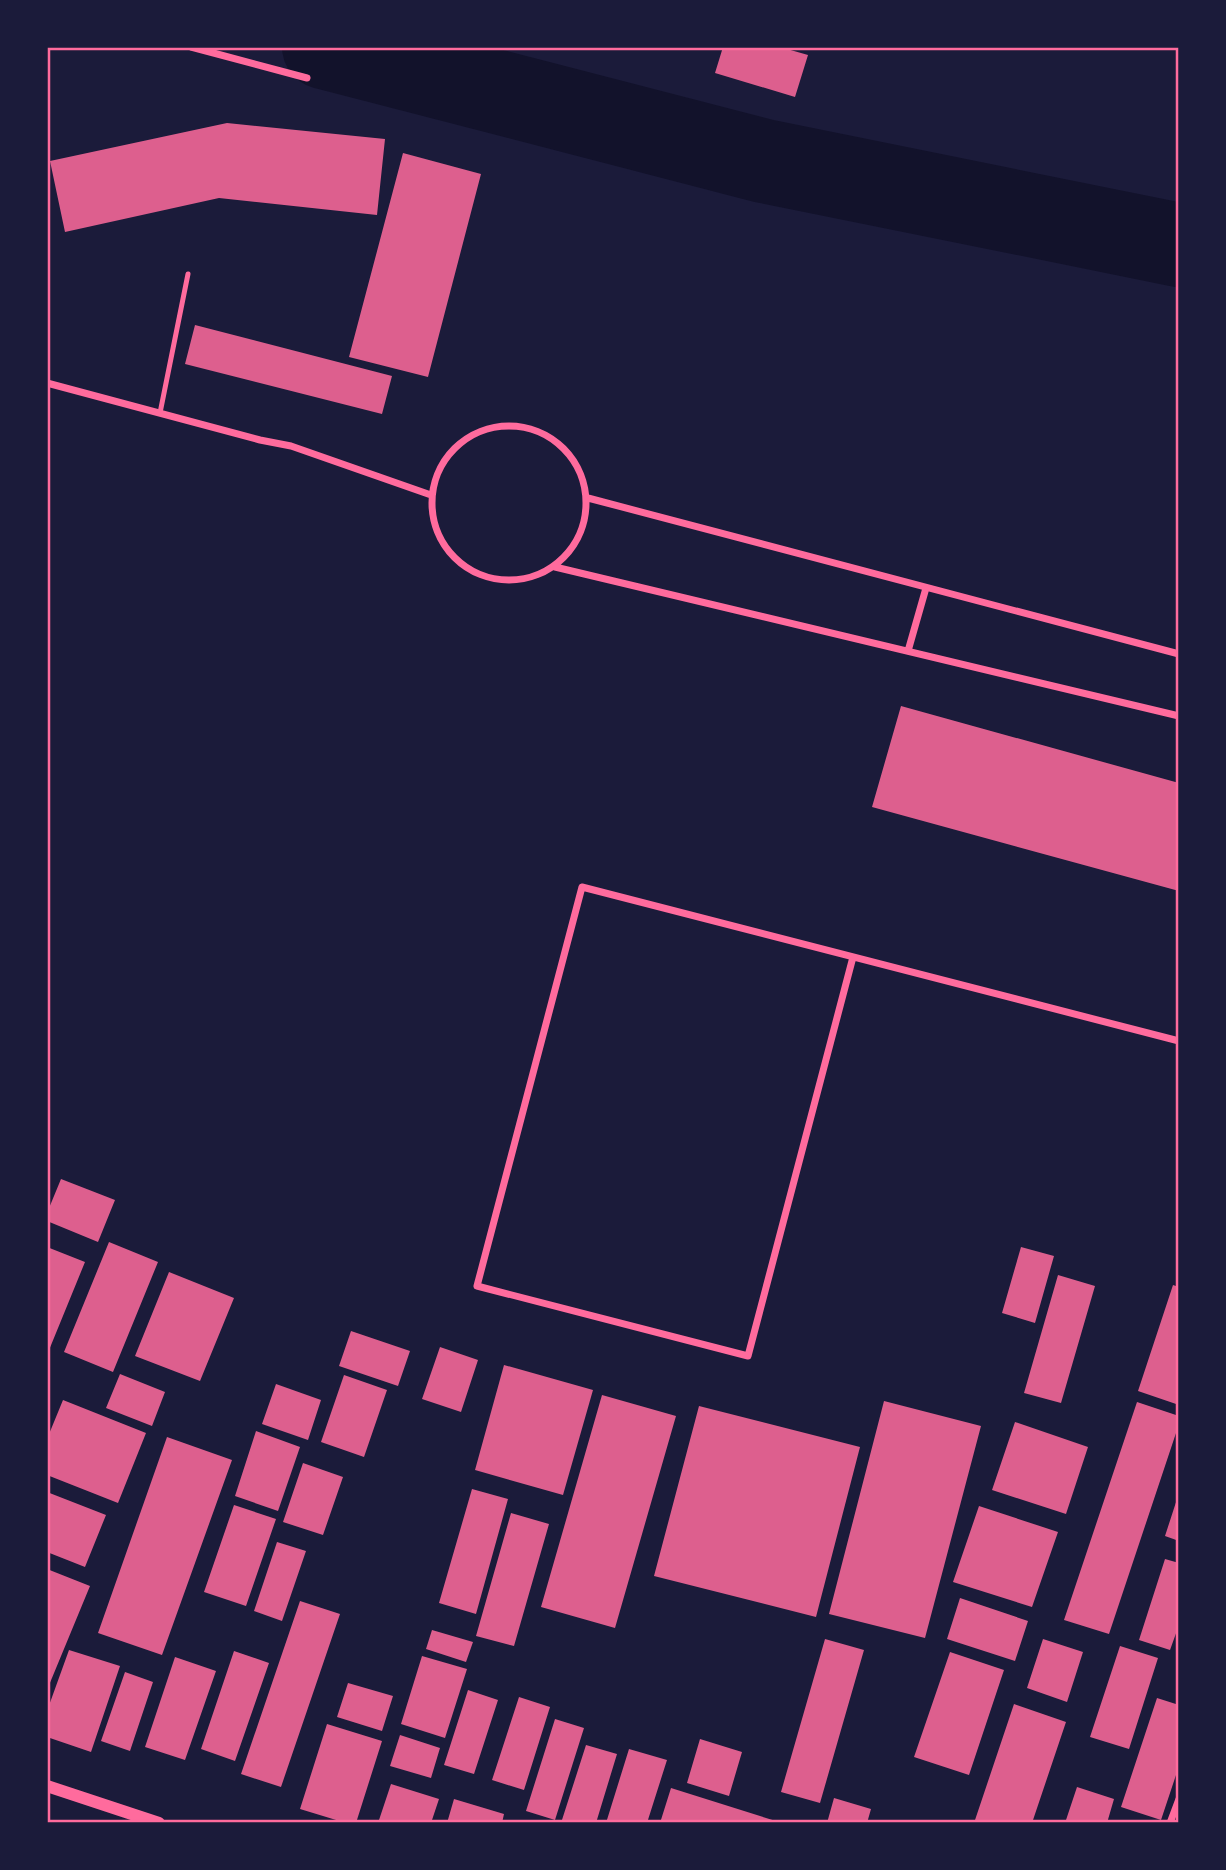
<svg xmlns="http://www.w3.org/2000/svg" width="1226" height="1870" viewBox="0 0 1226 1870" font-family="Manrope,sans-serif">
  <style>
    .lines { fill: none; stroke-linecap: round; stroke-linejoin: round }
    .river { stroke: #12122b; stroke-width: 84 }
    .building { fill: #dd5f8e }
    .service { stroke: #ff6b9d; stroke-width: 5 }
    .minor { stroke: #ff6b9d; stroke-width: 7 }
    .tertiary { stroke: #ff6b9d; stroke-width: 12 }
    .neatline { fill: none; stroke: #ff6b9d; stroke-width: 2.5 }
  </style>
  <rect width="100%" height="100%" fill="#1b1b3a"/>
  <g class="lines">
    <path class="river" d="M 324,47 L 764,161 L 1179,245"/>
  </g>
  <path class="building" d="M 723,47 L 780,47 L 808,55 L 795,97 L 715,73 Z
    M 227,123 L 385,139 L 377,215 L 219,198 L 65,232 L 50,161 Z
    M 403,153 L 481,174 L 428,377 L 349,357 Z
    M 195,325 L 392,376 L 382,414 L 185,364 Z
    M 901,706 L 1179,783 L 1179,891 L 872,807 Z
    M 61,1179 L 115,1200 L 98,1242 L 47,1221 L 47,1213 Z
    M 109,1242 L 158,1262 L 113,1372 L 64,1352 Z
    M 47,1247 L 85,1262 L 47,1355 Z
    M 1021,1247 L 1054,1256 L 1035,1323 L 1002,1313 Z
    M 169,1272 L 234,1298 L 200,1381 L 135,1356 Z
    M 1058,1275 L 1095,1286 L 1061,1403 L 1024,1393 Z
    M 1173,1285 L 1179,1287 L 1179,1405 L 1138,1391 Z
    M 351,1331 L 410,1351 L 398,1386 L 339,1366 Z
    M 440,1347 L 478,1360 L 461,1412 L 422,1399 Z
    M 504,1365 L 593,1390 L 563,1495 L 475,1470 Z
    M 120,1374 L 165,1392 L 152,1426 L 106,1408 Z
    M 344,1375 L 387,1390 L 364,1457 L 321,1442 Z
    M 276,1384 L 321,1400 L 308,1440 L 262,1424 Z
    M 602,1395 L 676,1416 L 615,1628 L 541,1607 Z
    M 63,1400 L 146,1433 L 118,1503 L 47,1475 L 47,1439 Z
    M 884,1401 L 981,1426 L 925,1638 L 829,1614 Z
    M 1137,1402 L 1179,1416 L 1179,1424 L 1109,1634 L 1064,1620 Z
    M 699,1406 L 860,1447 L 816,1617 L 654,1576 Z
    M 1015,1422 L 1088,1447 L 1066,1514 L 992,1490 Z
    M 256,1431 L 300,1447 L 278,1511 L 235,1496 Z
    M 167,1437 L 232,1460 L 162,1655 L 98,1633 Z
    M 303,1463 L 343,1477 L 323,1535 L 283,1522 Z
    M 472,1489 L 508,1499 L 476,1614 L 439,1603 Z
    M 47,1492 L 106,1515 L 85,1567 L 47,1552 Z
    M 1178,1496 L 1179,1496 L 1179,1541 L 1165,1536 Z
    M 234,1505 L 276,1519 L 246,1606 L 204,1592 Z
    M 979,1506 L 1058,1532 L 1032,1607 L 953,1582 Z
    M 511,1513 L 549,1524 L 514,1646 L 476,1636 Z
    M 277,1542 L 306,1551 L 282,1621 L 254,1611 Z
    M 1165,1559 L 1179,1563 L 1179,1625 L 1170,1650 L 1139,1640 Z
    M 47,1569 L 90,1586 L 47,1690 Z
    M 960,1598 L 1028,1621 L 1015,1661 L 947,1639 Z
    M 300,1601 L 340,1614 L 281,1787 L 241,1774 Z
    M 432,1630 L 473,1642 L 466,1662 L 426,1649 Z
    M 825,1639 L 864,1650 L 820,1803 L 781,1792 Z
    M 1043,1639 L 1083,1652 L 1067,1702 L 1027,1688 Z
    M 1120,1646 L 1158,1658 L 1129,1749 L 1090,1737 Z
    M 69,1650 L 120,1666 L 91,1752 L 47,1737 L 47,1711 Z
    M 234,1651 L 269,1663 L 235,1761 L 201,1749 Z
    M 950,1652 L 1004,1670 L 969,1775 L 914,1757 Z
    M 422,1656 L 467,1669 L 445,1738 L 401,1724 Z
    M 175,1657 L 216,1671 L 185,1760 L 145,1747 Z
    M 125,1672 L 153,1682 L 130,1751 L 101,1741 Z
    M 348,1683 L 393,1696 L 382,1731 L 337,1717 Z
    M 468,1690 L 498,1700 L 474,1774 L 444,1765 Z
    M 519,1697 L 550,1707 L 524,1790 L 492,1780 Z
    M 1157,1698 L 1179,1705 L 1179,1766 L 1161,1820 L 1121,1807 Z
    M 1014,1704 L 1066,1722 L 1032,1823 L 974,1823 Z
    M 555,1719 L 584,1728 L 555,1820 L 526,1811 Z
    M 327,1724 L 382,1741 L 356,1823 L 346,1823 L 300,1809 Z
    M 400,1735 L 440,1748 L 431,1778 L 390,1766 Z
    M 700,1739 L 742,1752 L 729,1796 L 687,1783 Z
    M 586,1745 L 617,1754 L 596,1823 L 561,1823 Z
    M 629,1749 L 667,1760 L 647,1823 L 606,1823 Z
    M 391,1784 L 439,1799 L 431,1823 L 378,1823 Z
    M 1077,1787 L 1114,1799 L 1107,1823 L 1065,1823 Z
    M 671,1788 L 779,1822 L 779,1823 L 660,1823 Z
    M 834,1798 L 871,1809 L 867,1823 L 827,1823 Z
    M 454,1799 L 504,1814 L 502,1823 L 447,1823 Z"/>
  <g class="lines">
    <path class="service" d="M 160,413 L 188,274"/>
    <path class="minor" d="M 191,47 L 307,78
      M 47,383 L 260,440 L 291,446 L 431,495
      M432 503a77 77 0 1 1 154 0a77 77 0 1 1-154 0Z
      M 588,498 L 1179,654
      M 555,567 L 1179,716
      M 908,651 L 926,588
      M 853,957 L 748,1356 L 477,1286 L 582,887 L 1179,1041
      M 1170,1823 L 1179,1799"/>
    <path class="tertiary" d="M 47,1786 L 159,1823"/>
  </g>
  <rect width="1226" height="1870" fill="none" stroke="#1b1b3a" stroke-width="98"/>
  <rect x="49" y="49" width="1128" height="1772" class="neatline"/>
</svg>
